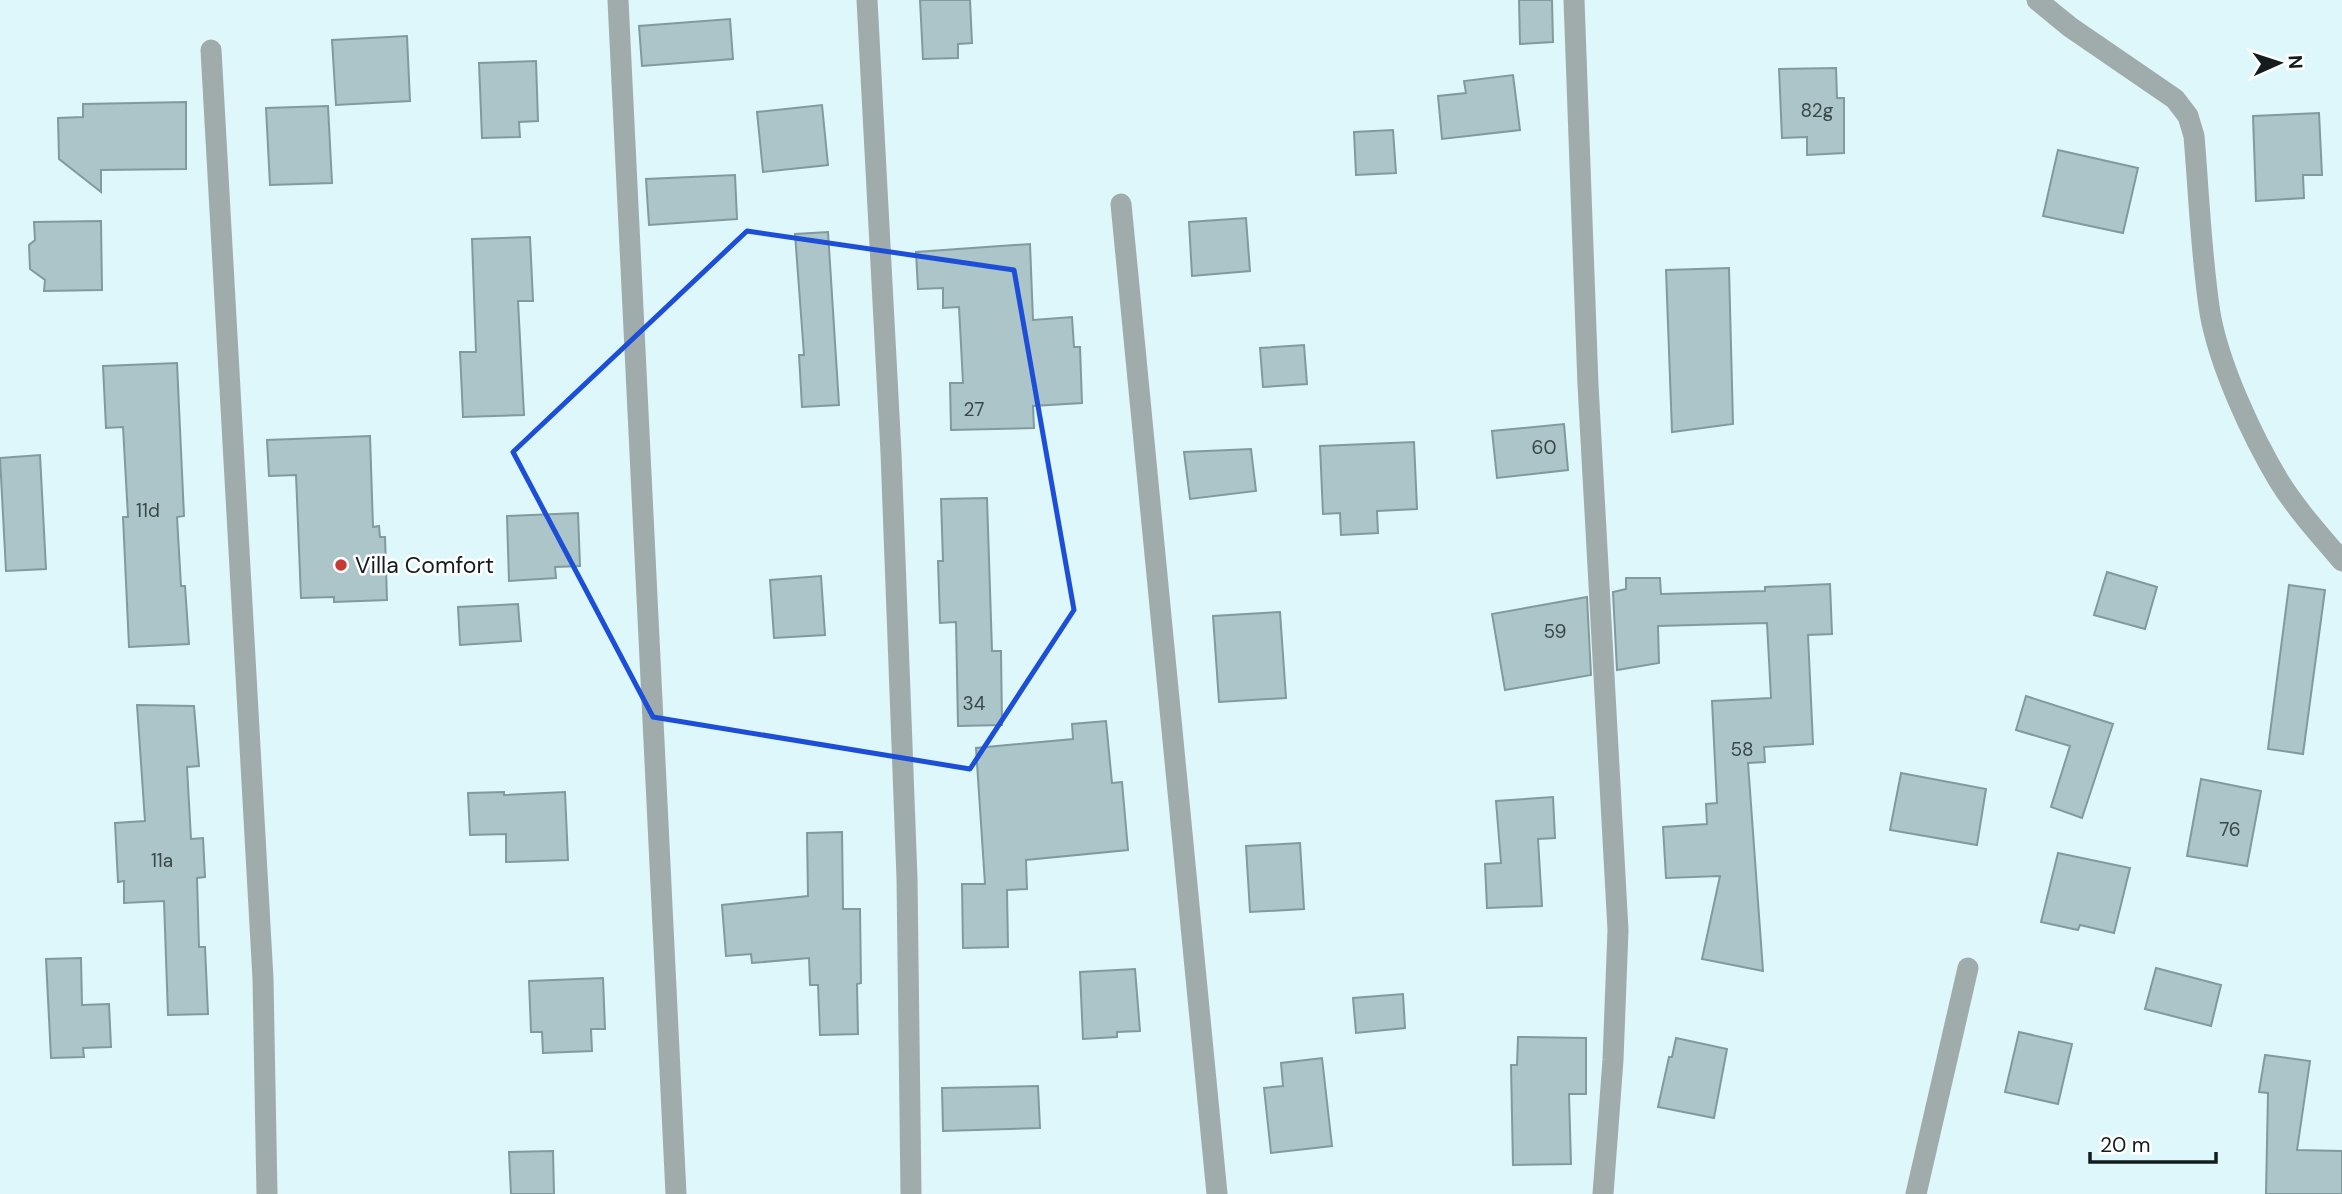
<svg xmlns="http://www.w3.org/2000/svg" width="2342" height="1194" viewBox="0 0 2342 1194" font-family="'DM Sans',sans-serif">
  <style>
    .building { fill: #abc5c8; stroke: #819a9d; stroke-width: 2 }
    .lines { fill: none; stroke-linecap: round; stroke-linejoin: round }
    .street { stroke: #a0abac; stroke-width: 21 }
    .marked { fill: none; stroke: #1d4ed8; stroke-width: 5; stroke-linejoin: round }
    .poi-dot { fill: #c73933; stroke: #fff; stroke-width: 2.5 }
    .labels { text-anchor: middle; stroke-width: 5; stroke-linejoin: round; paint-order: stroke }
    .number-label { font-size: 19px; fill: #394748 }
    .poi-label { font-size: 23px; fill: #131d1e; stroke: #fff; text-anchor: start }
  </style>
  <rect width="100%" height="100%" fill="#ddf7fb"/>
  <path class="building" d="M 920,0 L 970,0 L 972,43 L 958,44 L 958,58 L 923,59 Z
    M 1519,0 L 1552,0 L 1553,42 L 1520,44 Z
    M 730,19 L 733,59 L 642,66 L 639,26 Z
    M 407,36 L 410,101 L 336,105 L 332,40 Z
    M 536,61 L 538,121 L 519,122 L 520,137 L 482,138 L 479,63 Z
    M 1836,68 L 1837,98 L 1844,98 L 1844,153 L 1807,155 L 1807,137 L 1782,138 L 1779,69 Z
    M 1513,75 L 1520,130 L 1442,139 L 1438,96 L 1466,93 L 1464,81 Z
    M 186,102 L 186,169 L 101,170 L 101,192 L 59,159 L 58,118 L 83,117 L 83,104 Z
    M 822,105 L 828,165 L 763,172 L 757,112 Z
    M 328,106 L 332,183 L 270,185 L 266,108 Z
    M 2319,113 L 2322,175 L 2303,175 L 2304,198 L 2256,201 L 2253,116 Z
    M 1393,130 L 1396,173 L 1356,175 L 1354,132 Z
    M 2058,150 L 2138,168 L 2123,233 L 2043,216 Z
    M 735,175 L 737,219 L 649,225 L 646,179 Z
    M 1246,218 L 1250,271 L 1192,276 L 1189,222 Z
    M 101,221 L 102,290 L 44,291 L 45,280 L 30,269 L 29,245 L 35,240 L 34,222 Z
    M 828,232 L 839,405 L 802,407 L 799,355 L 804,355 L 795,234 Z
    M 530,237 L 533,301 L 518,301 L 524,415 L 463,417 L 460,352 L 476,352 L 472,239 Z
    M 1030,244 L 1033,320 L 1072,317 L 1074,347 L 1080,347 L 1082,403 L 1033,406 L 1034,428 L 951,430 L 950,383 L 963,383 L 959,307 L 943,308 L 943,288 L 918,289 L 916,252 Z
    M 1729,268 L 1733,424 L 1672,432 L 1666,270 Z
    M 1304,345 L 1307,384 L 1263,387 L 1260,348 Z
    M 177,363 L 184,516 L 177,517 L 181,586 L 185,586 L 189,644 L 129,647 L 123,517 L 128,517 L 123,427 L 106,428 L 103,366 Z
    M 1564,424 L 1568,470 L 1497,478 L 1492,431 Z
    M 370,436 L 373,527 L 379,526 L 380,537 L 385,537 L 387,600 L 334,602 L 334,597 L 301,598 L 296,475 L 269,476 L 267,440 Z
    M 1414,442 L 1417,509 L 1377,511 L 1378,533 L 1341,535 L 1340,513 L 1323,514 L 1320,446 Z
    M 1251,449 L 1256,491 L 1190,499 L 1184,452 Z
    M 40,455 L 46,569 L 6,571 L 0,458 Z
    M 987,498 L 992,651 L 1001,651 L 1002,725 L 958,726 L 956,622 L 940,623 L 938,561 L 943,561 L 941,499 Z
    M 578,513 L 580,566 L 555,567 L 556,578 L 509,581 L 507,516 Z
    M 2107,572 L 2157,587 L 2145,629 L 2094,615 Z
    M 821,576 L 825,635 L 774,638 L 770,580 Z
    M 1626,578 L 1660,578 L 1661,594 L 1765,591 L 1765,587 L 1830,584 L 1832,634 L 1808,635 L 1813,744 L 1764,747 L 1765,762 L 1748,763 L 1763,971 L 1702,959 L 1720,876 L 1666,878 L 1663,827 L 1707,824 L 1706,804 L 1717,803 L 1712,701 L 1771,698 L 1767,623 L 1658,626 L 1659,663 L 1617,670 L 1613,592 L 1626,589 Z
    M 2289,585 L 2325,590 L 2303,754 L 2268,749 Z
    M 1587,597 L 1591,675 L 1505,690 L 1492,614 Z
    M 518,604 L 521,641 L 460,645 L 458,607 Z
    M 1280,612 L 1286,698 L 1219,702 L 1213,616 Z
    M 2026,696 L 2113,724 L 2082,818 L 2051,807 L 2070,746 L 2016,730 Z
    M 137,705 L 194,706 L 199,766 L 187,767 L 191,839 L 203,838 L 205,877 L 197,878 L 199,947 L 205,947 L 208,1014 L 168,1015 L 164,901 L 124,903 L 124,881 L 118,882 L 115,823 L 145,821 Z
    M 1106,721 L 1112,783 L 1122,782 L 1128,850 L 1026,860 L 1027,889 L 1007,890 L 1008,947 L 963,948 L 962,884 L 985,884 L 976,748 L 1073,739 L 1072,724 Z
    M 1901,773 L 1986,789 L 1977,845 L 1890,830 Z
    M 2201,779 L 2261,791 L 2247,866 L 2187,856 Z
    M 504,792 L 504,795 L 565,792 L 568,860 L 506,862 L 506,834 L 470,835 L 468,793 Z
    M 1553,797 L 1555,838 L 1538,839 L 1542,906 L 1487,908 L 1485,864 L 1501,863 L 1496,801 Z
    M 842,832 L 843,909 L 860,909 L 861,983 L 857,984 L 858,1034 L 820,1035 L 818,985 L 810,985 L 809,958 L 752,963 L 751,954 L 726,956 L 722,905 L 808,896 L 807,833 Z
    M 1300,843 L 1304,909 L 1250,912 L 1246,846 Z
    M 2058,853 L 2130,868 L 2114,933 L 2080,925 L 2078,930 L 2041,922 Z
    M 81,958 L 82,1005 L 109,1004 L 111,1047 L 83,1048 L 84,1057 L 51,1058 L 46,959 Z
    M 2156,968 L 2221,985 L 2211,1026 L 2145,1009 Z
    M 1135,969 L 1140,1031 L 1117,1032 L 1117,1037 L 1083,1039 L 1080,972 Z
    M 603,978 L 605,1029 L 591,1029 L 592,1051 L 543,1053 L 542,1032 L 531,1032 L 529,981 Z
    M 1403,994 L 1405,1028 L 1356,1033 L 1353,998 Z
    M 2019,1032 L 2072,1044 L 2058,1104 L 2005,1092 Z
    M 1518,1037 L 1586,1038 L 1586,1094 L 1569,1094 L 1571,1164 L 1513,1165 L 1511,1065 L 1517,1065 Z
    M 1676,1038 L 1727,1049 L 1714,1118 L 1658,1107 L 1669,1057 L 1672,1057 Z
    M 2265,1055 L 2310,1061 L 2297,1150 L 2342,1151 L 2342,1194 L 2266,1194 L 2268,1093 L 2259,1092 Z
    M 1322,1058 L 1332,1146 L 1271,1153 L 1264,1088 L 1283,1086 L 1281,1063 Z
    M 1038,1086 L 1040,1128 L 943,1131 L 942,1088 Z
    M 553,1151 L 554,1194 L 511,1194 L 509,1152 Z"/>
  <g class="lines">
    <path class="street" d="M 618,0 L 676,1194
      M 867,0 L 891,453 L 907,878 L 911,1194
      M 1574,0 L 1588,385 L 1618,930 L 1613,1060 L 1603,1194
      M 2037,0 L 2070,27 L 2175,99 L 2188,116 L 2194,136 C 2199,195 2201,255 2210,313 C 2219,365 2252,436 2279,481 C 2297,510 2320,535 2342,561
      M 211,50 L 263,979 L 267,1194
      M 1121,204 L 1217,1194
      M 1916,1194 L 1968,968"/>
  </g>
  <path class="marked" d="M 747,231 L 1014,270 L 1074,610 L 970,769 L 653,717 L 513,452 Z"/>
  <circle class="poi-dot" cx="341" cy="565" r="7"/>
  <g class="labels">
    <g class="number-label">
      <text x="1817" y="117">82g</text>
      <text x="974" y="416">27</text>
      <text x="1544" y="454">60</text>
      <text x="148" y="517">11d</text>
      <text x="1555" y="638">59</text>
      <text x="974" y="710">34</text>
      <text x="1742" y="756">58</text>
      <text x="2230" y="836">76</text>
      <text x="162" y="867">11a</text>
    </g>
    <g class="poi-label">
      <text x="355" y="573">Villa Comfort</text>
    </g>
  </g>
  <g transform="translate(2279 63) rotate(87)" stroke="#ffffff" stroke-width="5" paint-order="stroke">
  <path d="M0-5L12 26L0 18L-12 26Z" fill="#131d1e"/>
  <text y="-10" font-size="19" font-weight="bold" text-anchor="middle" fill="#131d1e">N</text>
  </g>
  <path d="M2090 1152v10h126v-10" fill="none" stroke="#131d1e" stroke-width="3.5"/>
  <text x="2100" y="1152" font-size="21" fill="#131d1e" stroke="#ffffff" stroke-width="5" paint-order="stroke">20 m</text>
</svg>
